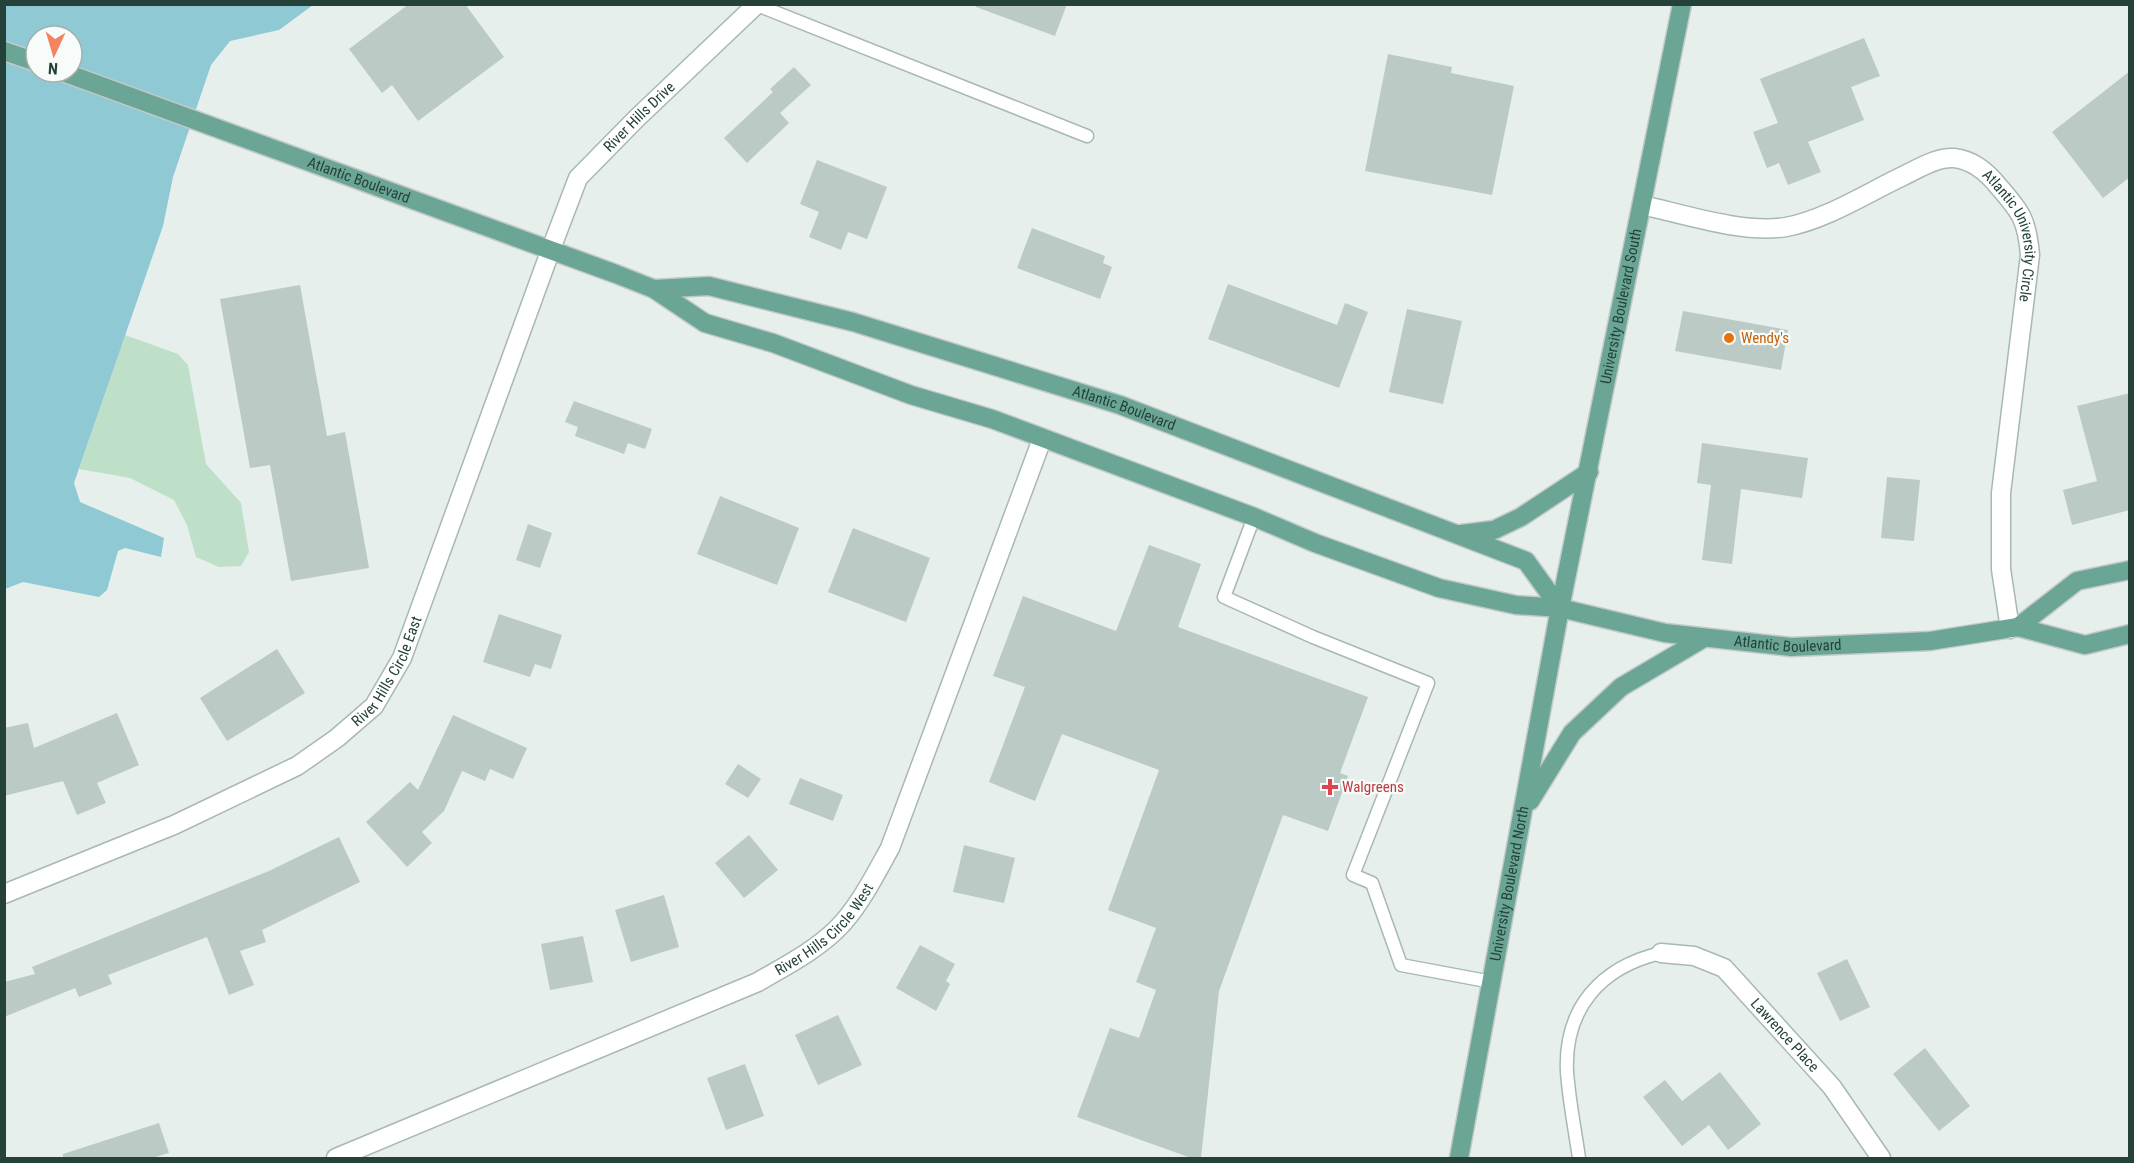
<svg xmlns="http://www.w3.org/2000/svg" width="2134" height="1163" viewBox="0 0 2134 1163" font-family="'Roboto Condensed',sans-serif">
  <style>
    .green { fill: #bfe0c8 }
    .water { fill: #8ec9d4; fill-rule: evenodd }
    .building { fill: #bbcac4 }
    .lines { fill: none; stroke-linecap: round; stroke-linejoin: round }
    .service-casing { stroke: #a8b8b2; stroke-width: 15 }
    .minor-casing { stroke: #a8b8b2; stroke-width: 21 }
    .primary-casing { stroke: #c2cac8; stroke-width: 21 }
    .service { stroke: #fff; stroke-width: 12 }
    .minor { stroke: #fff; stroke-width: 18 }
    .primary { stroke: #6aa596; stroke-width: 18 }
    .food-dot { fill: #e8710a; stroke: #f7fbf9; stroke-width: 2 }
    .health-dot { fill: #e0444e; stroke: #f7fbf9; stroke-width: 2 }
    .labels { text-anchor: middle; stroke-width: 4.5; stroke-linejoin: round; paint-order: stroke }
    .street-label { font-size: 15px; fill: #24423a; stroke: #f7fbf9 }
    .food-label { font-size: 15px; fill: #c56008; stroke: #f7fbf9; text-anchor: start }
    .health-label { font-size: 15px; fill: #be3a42; stroke: #f7fbf9; text-anchor: start }
  </style>
  <rect width="100%" height="100%" fill="#e6efeb"/>
  <path class="green" d="M 125,335 L 178,354 L 188,365 L 206,464 L 241,503 L 249,552 L 241,566 L 219,567 L 196,557 L 187,525 L 174,500 L 130,478 L 79,469 Z"/>
  <path class="water" d="M 5,5 L 313,5 L 279,30 L 230,41 L 211,65 L 173,177 L 163,226 L 74,483 L 80,502 L 164,538 L 161,557 L 125,548 L 118,551 L 107,590 L 99,597 L 23,582 L 5,589 ZM 36,36 L 72,36 L 72,72 L 36,72 Z"/>
  <path class="building" d="M 409,4 L 465,4 L 504,57 L 418,121 L 392,85 L 382,93 L 349,49 Z
    M 976,4 L 1067,4 L 1055,36 L 976,7 Z
    M 1864,38 L 1880,76 L 1851,87 L 1864,120 L 1808,142 L 1821,172 L 1788,185 L 1779,163 L 1767,168 L 1753,132 L 1778,123 L 1760,79 Z
    M 1388,54 L 1452,67 L 1451,73 L 1514,86 L 1492,195 L 1365,171 Z
    M 794,67 L 811,85 L 780,113 L 789,123 L 747,163 L 724,138 L 773,92 L 770,89 Z
    M 2130,71 L 2130,177 L 2103,198 L 2052,132 Z
    M 817,160 L 887,187 L 867,239 L 848,232 L 841,250 L 809,237 L 819,212 L 800,204 Z
    M 1032,228 L 1105,256 L 1103,263 L 1112,267 L 1100,299 L 1017,268 Z
    M 1228,284 L 1337,325 L 1345,303 L 1368,312 L 1339,388 L 1208,339 Z
    M 300,285 L 327,436 L 345,432 L 369,568 L 291,581 L 270,465 L 250,468 L 220,299 Z
    M 1407,309 L 1462,321 L 1443,404 L 1389,392 Z
    M 1683,311 L 1788,330 L 1781,370 L 1675,351 Z
    M 2130,393 L 2130,510 L 2072,525 L 2063,490 L 2097,481 L 2077,406 Z
    M 574,401 L 652,429 L 645,449 L 628,443 L 624,454 L 575,436 L 578,427 L 565,422 Z
    M 1702,443 L 1808,458 L 1802,498 L 1741,489 L 1732,564 L 1702,560 L 1711,485 L 1697,483 Z
    M 1887,477 L 1920,480 L 1914,541 L 1881,538 Z
    M 720,496 L 799,528 L 777,585 L 697,554 Z
    M 528,524 L 552,533 L 540,568 L 516,560 Z
    M 853,528 L 930,558 L 906,622 L 828,592 Z
    M 1149,545 L 1201,564 L 1178,627 L 1368,697 L 1340,773 L 1348,776 L 1328,831 L 1283,815 L 1219,991 L 1201,1158 L 1191,1158 L 1077,1117 L 1110,1028 L 1139,1038 L 1156,990 L 1136,982 L 1156,928 L 1108,910 L 1159,770 L 1062,734 L 1035,801 L 989,782 L 1025,687 L 993,676 L 1023,596 L 1116,631 Z
    M 499,614 L 562,635 L 551,669 L 535,664 L 530,677 L 483,662 Z
    M 277,649 L 305,693 L 227,741 L 200,698 Z
    M 117,713 L 139,765 L 97,783 L 106,803 L 77,815 L 63,781 L 4,796 L 4,728 L 28,723 L 34,748 Z
    M 453,715 L 527,748 L 513,779 L 490,769 L 485,781 L 462,771 L 444,811 L 422,832 L 432,843 L 407,867 L 366,822 L 410,782 L 418,790 Z
    M 738,764 L 761,779 L 748,798 L 725,784 Z
    M 800,778 L 843,795 L 833,821 L 789,804 Z
    M 749,835 L 778,870 L 744,898 L 715,863 Z
    M 339,837 L 360,882 L 262,930 L 266,942 L 240,951 L 254,985 L 229,995 L 207,937 L 108,975 L 112,984 L 79,997 L 75,988 L 4,1017 L 4,982 L 35,974 L 32,967 L 269,871 Z
    M 964,845 L 1015,858 L 1004,903 L 953,892 Z
    M 664,895 L 679,947 L 631,962 L 615,910 Z
    M 583,936 L 593,982 L 550,990 L 541,944 Z
    M 920,945 L 955,964 L 946,981 L 950,984 L 936,1011 L 896,988 Z
    M 1847,959 L 1870,1007 L 1840,1021 L 1817,973 Z
    M 838,1015 L 862,1065 L 818,1085 L 795,1035 Z
    M 1925,1048 L 1970,1106 L 1939,1131 L 1893,1074 Z
    M 745,1064 L 764,1116 L 726,1130 L 707,1078 Z
    M 1720,1072 L 1761,1124 L 1728,1150 L 1709,1125 L 1682,1146 L 1643,1097 L 1665,1080 L 1682,1101 Z
    M 159,1123 L 169,1153 L 152,1158 L 63,1158 L 63,1154 Z"/>
  <g class="lines">
    <defs>
      <path id="service" d="M 757,5 L 1087,136
        M 1254,517 L 1224,597 L 1313,637 L 1428,683 L 1353,875 L 1372,883 L 1401,965 L 1492,982
        M 1579,1158 C 1575,1130 1569,1100 1567,1072 C 1564,1008 1601,967 1661,953"/>
      <g id="minor">
        <path id="s1" d="M 1642,205 C 1683,214 1744,234 1786,227 C 1825,220 1867,193 1903,176 C 1918,169 1936,157 1954,158 C 1973,160 1988,173 1999,187 C 2021,212 2027,220 2030,255 L 2001,493 L 2001,569 L 2010,629"/>
        <path id="s2" d="M 4,894 L 174,825 L 297,766 L 337,738 L 374,706 L 402,658 L 551,249 L 578,178 L 637,118 L 757,4"/>
        <path id="s3" d="M 1661,953 L 1694,956 L 1724,968 L 1832,1087 L 1881,1158"/>
        <path id="s4" d="M 336,1158 L 758,982 C 785,966 813,952 836,930 C 858,909 875,875 890,848 L 1042,439"/>
      </g>
      <g id="primary">
        <path d="M 4,51 L 36,62"/>
        <path id="s5" d="M 63,72 L 616,274 L 654,289 L 705,323 L 773,343 L 911,395 L 992,419 L 1254,517 L 1315,543 L 1439,588 L 1516,605 L 1560,608 L 1665,633 L 1791,647 L 1930,641 L 2018,627 L 2085,645 L 2130,634"/>
        <path id="s6" d="M 654,289 L 709,286 L 853,322 L 1120,405 L 1526,561 L 1560,608"/>
        <path d="M 1461,534 L 1494,530 L 1521,517 L 1589,472"/>
        <path d="M 2018,627 L 2077,581 L 2130,570"/>
        <path d="M 1530,801 L 1572,733 L 1621,687 L 1704,638"/>
        <path id="s7" d="M 1459,1158 L 1560,608 L 1682,4"/>
      </g>
    </defs>
    <use href="#service" class="service-casing"/>
    <use href="#minor" class="minor-casing"/>
    <use href="#primary" class="primary-casing"/>
    <use href="#service" class="service"/>
    <use href="#minor" class="minor"/>
    <use href="#primary" class="primary"/>
  </g>
  <circle class="food-dot" cx="1729" cy="338" r="6"/>
  <path class="health-dot" d="M1327 778h6v6h6v6h-6v6h-6v-6h-6v-6h6z"/>
  <g class="labels">
    <g class="street-label">
      <text dy="5" stroke="none"><textPath href="#s2" startOffset="1071">River Hills Drive</textPath></text>
      <text dy="5" stroke="none"><textPath href="#s5" startOffset="315">Atlantic Boulevard</textPath></text>
      <text dy="5" stroke="none"><textPath href="#s1" startOffset="436">Atlantic University Circle</textPath></text>
      <text dy="5" stroke="none"><textPath href="#s7" startOffset="867">University Boulevard South</textPath></text>
      <text dy="5" stroke="none"><textPath href="#s6" startOffset="488">Atlantic Boulevard</textPath></text>
      <text dy="5" stroke="none"><textPath href="#s5" startOffset="1826">Atlantic Boulevard</textPath></text>
      <text dy="5" stroke="none"><textPath href="#s2" startOffset="454">River Hills Circle East</textPath></text>
      <text dy="5" stroke="none"><textPath href="#s7" startOffset="279">University Boulevard North</textPath></text>
      <text dy="5" stroke="none"><textPath href="#s4" startOffset="543">River Hills Circle West</textPath></text>
      <text dy="5" stroke="none"><textPath href="#s3" startOffset="156">Lawrence Place</textPath></text>
    </g>
    <g class="food-label">
      <text x="1741" y="343">Wendy's</text>
    </g>
    <g class="health-label">
      <text x="1342" y="792">Walgreens</text>
    </g>
  </g>
  <rect width="2134" height="1163" fill="none" stroke="#24423a" stroke-width="12"/>
  <g transform="translate(54 54) rotate(184)"><circle r="28" fill="#f7fbf9" stroke="#a3b1ad" stroke-width="1.5"/>
  <path d="M0-4.5L10 22L0 15L-10 22Z" fill="#f4845f"/>
  <text y="-9" font-size="16" font-weight="bold" text-anchor="middle" fill="#24423a">N</text>
  </g>
</svg>
